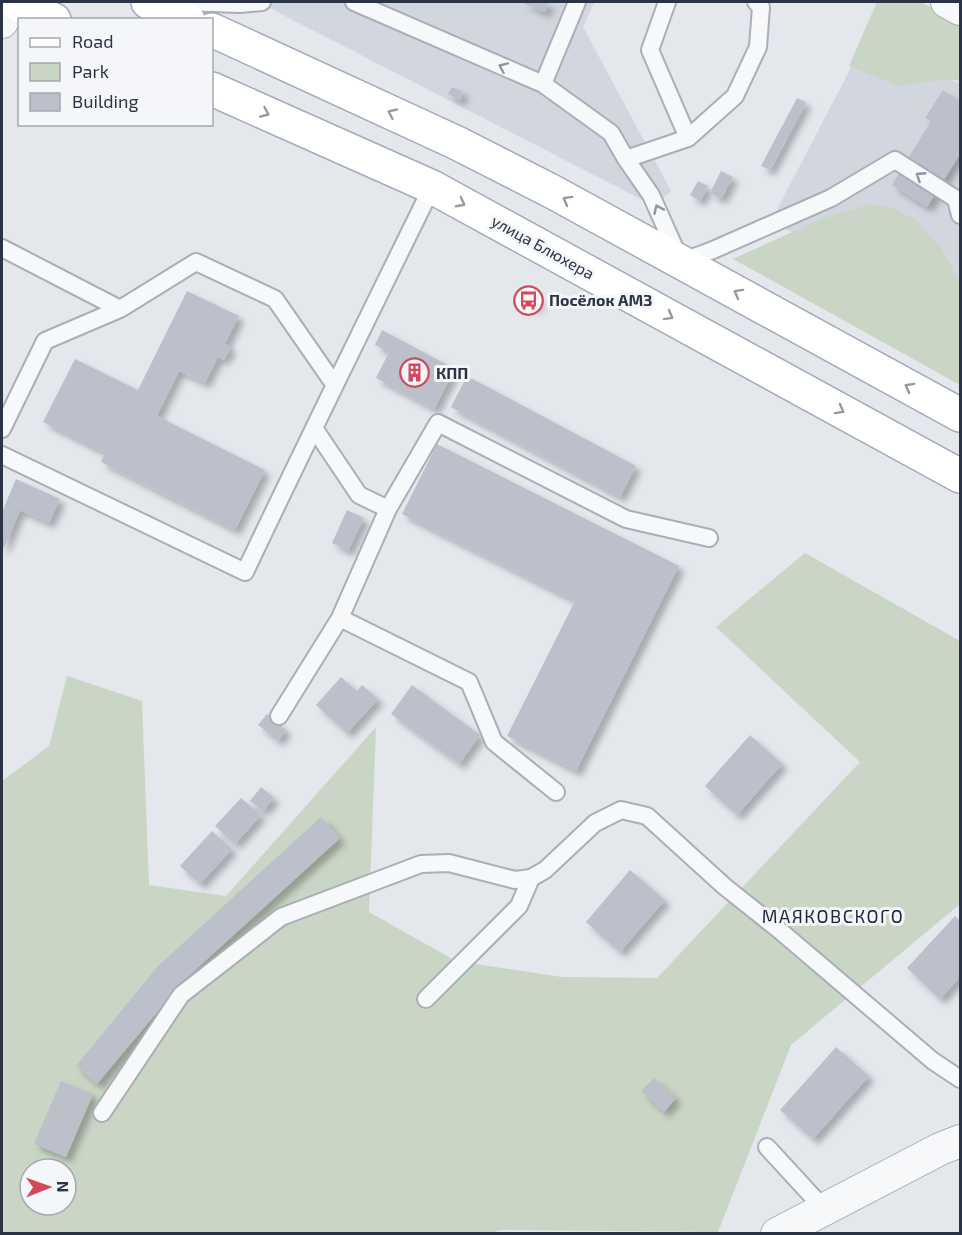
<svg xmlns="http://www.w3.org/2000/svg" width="962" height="1235" viewBox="0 0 962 1235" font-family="'Exo 2',sans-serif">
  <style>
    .built { fill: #d2d6de }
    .green { fill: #c9d6c5; fill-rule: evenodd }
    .building { fill: #bbc0ca; filter: url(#shadow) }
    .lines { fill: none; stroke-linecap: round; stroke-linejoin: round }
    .lane-casing { stroke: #a9aeb7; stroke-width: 20 }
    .street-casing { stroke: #a9aeb7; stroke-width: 34 }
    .primary-casing { stroke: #a3abb8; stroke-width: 36 }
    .lane { stroke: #f7f8fa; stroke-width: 16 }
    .street { stroke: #f7f8fa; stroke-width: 32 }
    .primary { stroke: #fff; stroke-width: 33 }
    .oneway { stroke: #9196a0 }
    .oneway2 { stroke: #959aa2 }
    .labels { text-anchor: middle; stroke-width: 6; stroke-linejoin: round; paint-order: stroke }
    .street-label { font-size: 16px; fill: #2b3445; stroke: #f4f6f9 }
    .poi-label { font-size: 16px; font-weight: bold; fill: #2b3445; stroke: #f4f6f9; text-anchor: start }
    .neighbourhood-label { font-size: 18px; letter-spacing: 1.5px; fill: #1d2536; stroke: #f4f6f9 }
  </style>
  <defs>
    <filter id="shadow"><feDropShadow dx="5.5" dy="5.5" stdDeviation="3" flood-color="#0004"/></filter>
  </defs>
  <rect width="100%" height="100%" fill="#e4e7ec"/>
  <path class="built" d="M 258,2 L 594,2 L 583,27 L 671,191 L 654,206 Z
    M 868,35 L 960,84 L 960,320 L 771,221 Z"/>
  <path class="green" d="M 877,2 L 921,2 L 960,23 L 960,81 L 947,79 L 898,86 L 849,66 Z
    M 870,204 L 892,208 L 915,219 L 941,248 L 960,282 L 960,385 L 733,259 L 821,219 Z
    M 805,553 L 960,641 L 960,904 L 791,1045 L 718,1232 L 501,1230 L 486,1234 L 2,1234 L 2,781 L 49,746 L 67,676 L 142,701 L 149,885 L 226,896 L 376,727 L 369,912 L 456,961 L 562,977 L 657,978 L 860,762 L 716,627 ZM 30,1169 L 66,1169 L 66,1205 L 30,1205 Z"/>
  <path class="building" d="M 521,2 L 549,2 L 545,12 Z
    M 452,87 L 463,92 L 460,100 L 448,94 Z
    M 943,90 L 960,101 L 960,137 L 959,139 L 960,140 L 960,154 L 927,207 L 892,185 L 931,121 L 925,118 Z
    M 797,98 L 806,102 L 770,170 L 761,166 Z
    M 721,171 L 733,177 L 721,199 L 710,193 Z
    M 698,181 L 708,186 L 700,201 L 690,195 Z
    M 520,289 L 539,300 L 535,308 L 515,297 Z
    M 187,291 L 239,316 L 225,344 L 231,347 L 224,360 L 218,357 L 205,383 L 179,371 L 157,416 L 265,470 L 235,530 L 101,462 L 105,453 L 43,422 L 75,359 L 138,390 Z
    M 382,330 L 455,369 L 434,409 L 376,378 L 389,352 L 375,345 Z
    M 467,376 L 636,466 L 620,497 L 451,407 Z
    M 437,444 L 679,566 L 576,771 L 507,736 L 575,601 L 402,514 Z
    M 16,479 L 60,499 L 49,523 L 20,510 L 4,548 L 2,547 L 2,512 Z
    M 347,510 L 364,518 L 348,551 L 332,543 Z
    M 341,677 L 357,691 L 362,685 L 378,699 L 347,733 L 316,705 Z
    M 412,685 L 480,735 L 459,764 L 391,714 Z
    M 267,714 L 286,730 L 278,741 L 258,725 Z
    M 750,735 L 782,764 L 737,815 L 705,786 Z
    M 261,787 L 274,798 L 263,811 L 250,801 Z
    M 241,798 L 261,815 L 235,844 L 215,826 Z
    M 321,817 L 340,838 L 182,982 L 97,1084 L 76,1066 L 158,966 Z
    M 212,831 L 232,849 L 200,884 L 180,866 Z
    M 630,870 L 665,900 L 620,952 L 586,922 Z
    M 955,916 L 960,921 L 960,977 L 940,999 L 907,968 Z
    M 836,1047 L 869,1076 L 813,1139 L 780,1110 Z
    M 654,1078 L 676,1098 L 664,1112 L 641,1091 Z
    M 61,1081 L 93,1094 L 66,1157 L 34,1144 Z"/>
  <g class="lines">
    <defs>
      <path id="lane" d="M 180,2 L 240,4 L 262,2
        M 354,2 L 543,84 L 611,133 L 626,159 L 651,195 L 681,262 L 713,250 L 831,198 L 895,160 L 956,199 L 960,215
        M 667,2 L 650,50 L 688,138
        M 543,84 L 577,2
        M 626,159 L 688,138 L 735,96 L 758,47 L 761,7 L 756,2
        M 2,248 L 120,309
        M 314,428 L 359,495 L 388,509 L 340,618 L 469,682 L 494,742 L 556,792
        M 2,429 L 45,341 L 120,309 L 196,262 L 275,299 L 334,384
        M 2,455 L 245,572 C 306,443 369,315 432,187
        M 388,509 L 438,423 L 626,519 L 709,538
        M 279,716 L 340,618
        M 426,999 L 519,906 L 531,878
        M 102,1113 L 181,995 L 281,917 L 421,864 L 449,863 L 515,880 L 531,878 L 545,870 L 595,823 L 621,810 L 647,816 L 724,886 L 778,929 L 933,1061 L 960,1079
        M 767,1147 L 824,1209"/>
      <path id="street" d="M 947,2 L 960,9
        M 2,22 L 10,2
        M 777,1234 L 940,1149 L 960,1141"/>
      <path id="primary" d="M 14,2 L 54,20
        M 148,2 L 188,20
        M 212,30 L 457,143 L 553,192 L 960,415
        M 212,89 L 432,187 L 960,476"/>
    </defs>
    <use href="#lane" class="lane-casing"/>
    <use href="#street" class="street-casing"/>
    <use href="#primary" class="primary-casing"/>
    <use href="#lane" class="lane"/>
    <use href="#street" class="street"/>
    <use href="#primary" class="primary"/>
  </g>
  <defs><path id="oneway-chevron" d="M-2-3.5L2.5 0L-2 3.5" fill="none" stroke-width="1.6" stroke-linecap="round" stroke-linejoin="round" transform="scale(1.5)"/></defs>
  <g class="oneway">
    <use href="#oneway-chevron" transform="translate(503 67) rotate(-156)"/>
    <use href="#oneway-chevron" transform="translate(920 176) rotate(-147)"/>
    <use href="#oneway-chevron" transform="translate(658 209) rotate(-114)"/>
  </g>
  <g class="oneway2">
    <use href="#oneway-chevron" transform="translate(265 113) rotate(24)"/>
    <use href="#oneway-chevron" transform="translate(392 113) rotate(-155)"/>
    <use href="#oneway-chevron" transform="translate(567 200) rotate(-151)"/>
    <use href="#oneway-chevron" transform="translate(461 203) rotate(28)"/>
    <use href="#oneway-chevron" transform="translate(738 293) rotate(-151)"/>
    <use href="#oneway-chevron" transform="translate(669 316) rotate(29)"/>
    <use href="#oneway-chevron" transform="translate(909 387) rotate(-151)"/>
    <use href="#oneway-chevron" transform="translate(840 410) rotate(29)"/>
  </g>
  <defs>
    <symbol id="bus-ring" viewBox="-11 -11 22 22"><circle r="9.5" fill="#f4f6f9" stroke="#d1495b" stroke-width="1.5"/><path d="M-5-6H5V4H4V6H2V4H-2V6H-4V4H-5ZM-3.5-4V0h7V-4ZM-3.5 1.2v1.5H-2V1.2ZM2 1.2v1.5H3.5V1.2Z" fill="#d1495b"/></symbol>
    <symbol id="building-ring" viewBox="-11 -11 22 22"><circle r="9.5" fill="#f4f6f9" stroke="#d1495b" stroke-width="1.5"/><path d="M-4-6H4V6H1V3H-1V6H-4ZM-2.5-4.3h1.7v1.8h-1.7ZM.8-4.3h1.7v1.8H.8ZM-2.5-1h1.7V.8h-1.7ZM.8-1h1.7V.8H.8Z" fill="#d1495b"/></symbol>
  </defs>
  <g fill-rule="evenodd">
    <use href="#bus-ring" x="512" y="284" width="33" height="33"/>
    <use href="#building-ring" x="398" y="356" width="33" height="33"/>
  </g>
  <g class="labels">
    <g class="street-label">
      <text transform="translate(543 247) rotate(29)" y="6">улица Блюхера</text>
    </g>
    <g class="poi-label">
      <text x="549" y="306">Посёлок АМЗ</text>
      <text x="436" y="379">КПП</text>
    </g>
    <g class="neighbourhood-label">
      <text x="833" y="923">МАЯКОВСКОГО</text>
    </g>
  </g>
  <rect width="962" height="1235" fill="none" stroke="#2b3445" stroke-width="6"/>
  <rect x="18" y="18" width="195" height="108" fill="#f4f6f9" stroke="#a4a8b1" stroke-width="1.5"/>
  <rect x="30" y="38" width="30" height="9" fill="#ffffff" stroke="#a4a8b1" stroke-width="1.5"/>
  <text x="72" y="48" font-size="18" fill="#2b3445">Road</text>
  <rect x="30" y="63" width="30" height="18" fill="#c9d6c5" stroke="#a4a8b1" stroke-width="1.5"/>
  <text x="72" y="78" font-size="18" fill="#2b3445">Park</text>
  <rect x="30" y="93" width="30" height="18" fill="#bbc0ca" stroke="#a4a8b1" stroke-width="1.5"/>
  <text x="72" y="108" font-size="18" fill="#2b3445">Building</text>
  <g transform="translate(48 1187) rotate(89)"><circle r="28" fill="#f4f6f9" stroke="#a4a8b1" stroke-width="1.5"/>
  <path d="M0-4.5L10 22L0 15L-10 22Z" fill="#d1495b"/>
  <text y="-9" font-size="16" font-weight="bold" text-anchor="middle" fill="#2b3445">N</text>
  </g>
</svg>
